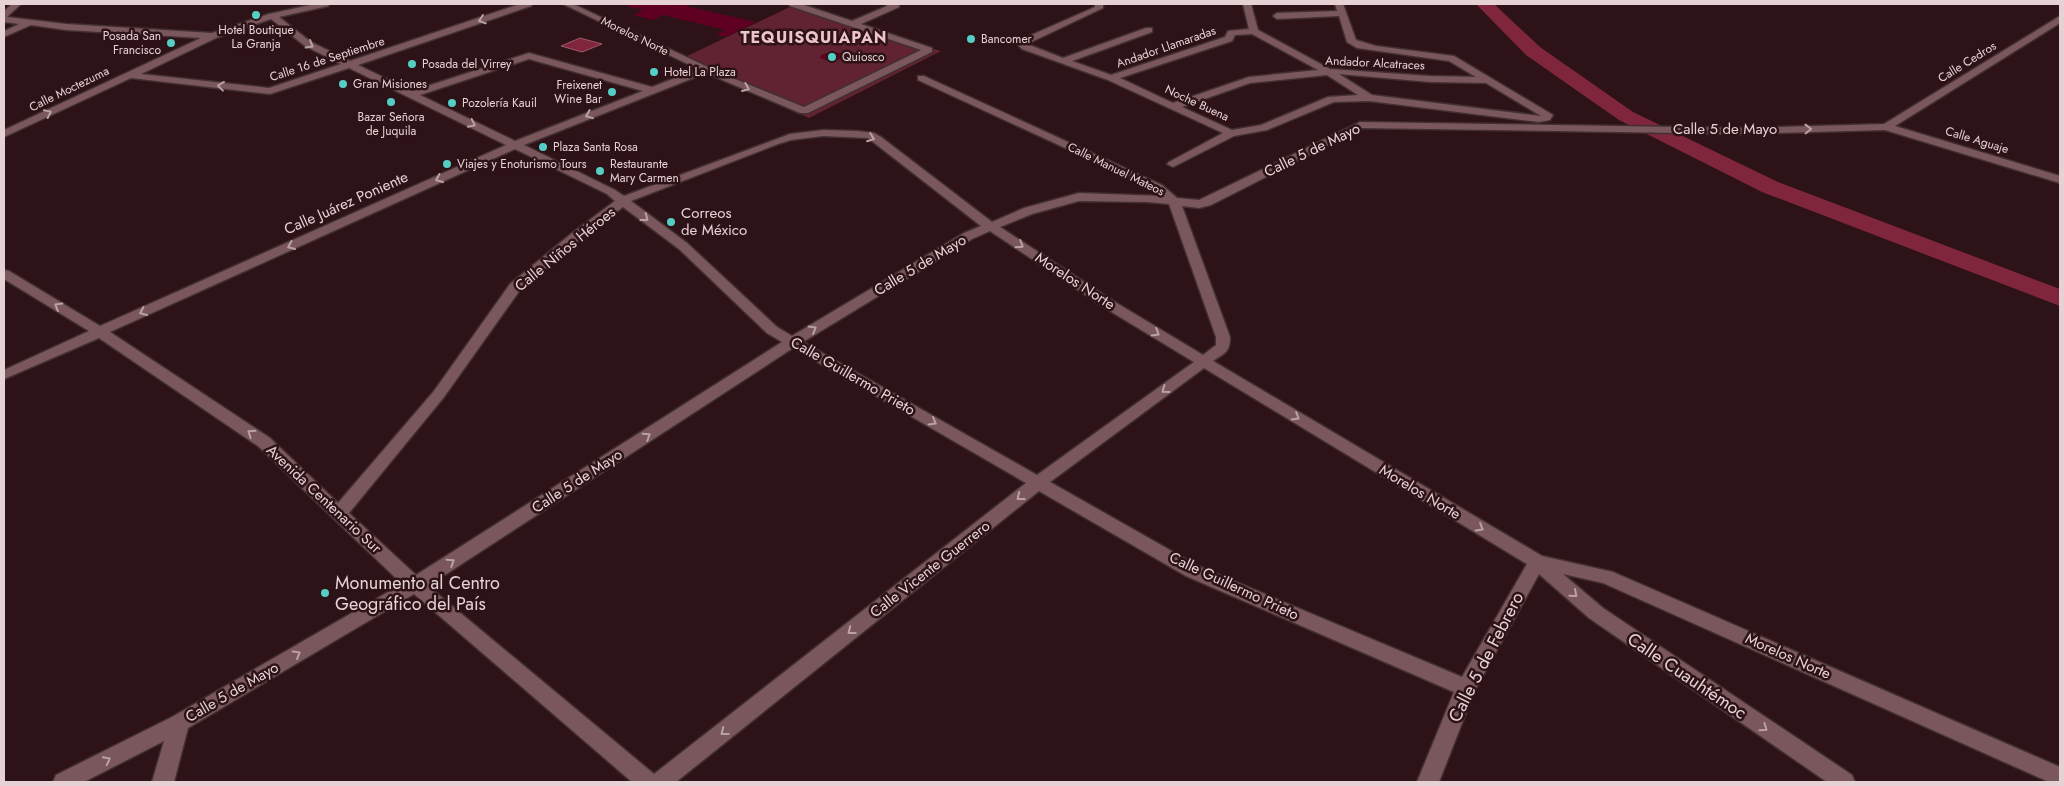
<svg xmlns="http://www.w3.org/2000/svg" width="2064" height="786" viewBox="0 0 2064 786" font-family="Jost,sans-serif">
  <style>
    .green { fill: #612331 }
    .water { fill: #7f253c; stroke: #9e596a }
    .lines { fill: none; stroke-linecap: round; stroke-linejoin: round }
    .canal { fill: #7f253c; fill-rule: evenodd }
    .building { fill: #5f0023 }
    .minor-casing { stroke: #422f32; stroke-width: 3 }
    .minor { fill: #79575c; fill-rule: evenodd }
    .oneway { stroke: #baa1a5 }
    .poi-dot { fill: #55cec5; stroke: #2d1217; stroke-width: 2 }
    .labels { text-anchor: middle; stroke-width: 5; stroke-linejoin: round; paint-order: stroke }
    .far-poi-label { font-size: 12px; fill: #e6d2d5; stroke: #2d1217; text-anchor: start }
    .far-street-label { font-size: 12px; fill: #e6d2d5; stroke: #2d1217 }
    .street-label { font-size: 15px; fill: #e6d2d5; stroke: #2d1217 }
    .poi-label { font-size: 15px; fill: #e6d2d5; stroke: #2d1217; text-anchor: start }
    .far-district-label { font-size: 16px; font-weight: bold; letter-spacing: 1px; fill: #edc5ca; stroke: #2d1217 }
    .near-poi-label { font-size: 18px; fill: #e6d2d5; stroke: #2d1217; text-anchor: start }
    .near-street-label { font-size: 18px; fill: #e6d2d5; stroke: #2d1217 }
  </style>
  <rect width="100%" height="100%" fill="#2d1217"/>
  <path class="green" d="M 792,6 L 941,51 L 809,118 L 683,58 Z"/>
  <path class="water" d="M 580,38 L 602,44 L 582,52 L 561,46 Z"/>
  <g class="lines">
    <path class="canal" d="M 1476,4 L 1494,4 L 1540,47 L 1633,112 L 1778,182 L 2060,289 L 2060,306 L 1762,192 L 1619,120 L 1526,55 Z"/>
  </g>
  <path class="building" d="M 631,4 L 690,4 L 686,6 L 756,22 L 726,37 L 716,35 L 725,30 L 663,15 L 653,20 L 633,15 L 643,10 L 626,6 Z
    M 831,52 L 842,53 L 844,58 L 831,62 L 820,58 L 821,55 Z"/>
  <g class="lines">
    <defs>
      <path id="minor" d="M 12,4 L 21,4 L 7,17 L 66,24 L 212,33 L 269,14 L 315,4 L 329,4 L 328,6 L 279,17 L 311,42 L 350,61 L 520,4 L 532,4 L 531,6 L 358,65 L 412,91 L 529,53 L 652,87 L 698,69 L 563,4 L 573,4 L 725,75 L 804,107 L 921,50 L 790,6 L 789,4 L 801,4 L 852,21 L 887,6 L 886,4 L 899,4 L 899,7 L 861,24 L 932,48 L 932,52 L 808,113 L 800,113 L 706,73 L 524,145 L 615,190 L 624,196 L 790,134 L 823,130 L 857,131 L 874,133 L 881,137 L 992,222 L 1024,208 L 1079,193 L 1162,196 L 1154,189 L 918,80 L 918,76 L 924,76 L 1162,185 L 1177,198 L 1199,200 L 1360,122 L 1742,128 L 1884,124 L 2060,16 L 2060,23 L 1895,126 L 2060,176 L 2060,183 L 1885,130 L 1742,134 L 1362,128 L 1211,205 L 1199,208 L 1182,206 L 1230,337 C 1230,352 1225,353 1213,361 L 1542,556 L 1613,572 L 2060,767 L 2060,782 L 2049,782 L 1603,583 L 1563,574 L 1603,608 L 1852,775 L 1855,782 L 1827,782 L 1589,618 L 1539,574 L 1475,690 L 1439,782 L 1417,782 L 1454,692 L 1186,576 L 1039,491 L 676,782 L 632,782 L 414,594 L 188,728 L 174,782 L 152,782 L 164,741 L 84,782 L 53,782 L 56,775 L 172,717 L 402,584 L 258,446 L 99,338 L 4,379 L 4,370 L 89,331 L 4,279 L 4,270 L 9,271 L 100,326 L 506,145 L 349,68 L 270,94 L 131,78 L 4,137 L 4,130 L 201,38 L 66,30 L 31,25 L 4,37 L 4,31 L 19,24 L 4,22 L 4,11 ZM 271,19 L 305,46 L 341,64 L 269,88 L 141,74 L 216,38 ZM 529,59 L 643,91 L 515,141 L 420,95 ZM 823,136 L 868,138 L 981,226 L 964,233 L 792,336 L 777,327 L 687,243 L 631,201 L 778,144 L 791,140 ZM 515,149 L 607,194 L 615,201 L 571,234 L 510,284 L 434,391 L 338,503 L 270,438 L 110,332 ZM 1079,201 L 1147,202 L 1169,204 L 1216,337 L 1216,345 L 1203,355 L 1115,302 L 1000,227 L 1032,214 ZM 623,207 L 679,249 L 767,333 L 782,342 L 416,575 L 349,513 L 444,397 L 520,290 L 579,240 ZM 990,231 L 1105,308 L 1194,362 L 1037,475 L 803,342 L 972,239 ZM 793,348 L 1026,483 L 654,774 L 428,586 ZM 1204,368 L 1527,564 L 1462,677 L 1198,566 L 1050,482 Z
        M 1095,4 L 1103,4 L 1103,8 L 1027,44 L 1063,58 L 1146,28 L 1152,28 L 1152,32 L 1072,61 L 1111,75 L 1225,37 L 1228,31 L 1249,29 L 1243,4 L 1251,4 L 1258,30 L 1330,69 L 1430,76 L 1476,77 L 1449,61 L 1357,48 L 1347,42 L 1339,16 L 1277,19 L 1273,16 L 1277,13 L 1337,11 L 1335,4 L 1343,4 L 1356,40 L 1376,46 L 1454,56 L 1553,115 L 1550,120 L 1539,122 L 1369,101 L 1334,102 L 1267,130 L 1234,136 L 1173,167 L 1167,164 L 1169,162 L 1223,133 L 1108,80 L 1022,49 L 1017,44 L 1020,40 L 1095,7 ZM 1252,34 L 1318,70 L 1249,77 L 1173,103 L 1120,78 L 1232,41 L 1235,35 ZM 1339,74 L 1430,82 L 1486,83 L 1541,116 L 1372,95 ZM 1327,75 L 1358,95 L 1328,97 L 1261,125 L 1232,130 L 1182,107 L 1250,83 Z"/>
    </defs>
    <use href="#minor" class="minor-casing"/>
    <use href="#minor" class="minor"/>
  </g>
  <defs><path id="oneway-chevron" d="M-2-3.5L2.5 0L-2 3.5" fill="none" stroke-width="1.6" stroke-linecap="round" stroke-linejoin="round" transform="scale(1.25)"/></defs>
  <g class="oneway">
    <use href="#oneway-chevron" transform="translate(482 20) rotate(161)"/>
    <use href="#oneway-chevron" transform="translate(310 45) rotate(30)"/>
    <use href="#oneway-chevron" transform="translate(221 86) rotate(-173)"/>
    <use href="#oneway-chevron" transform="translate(746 88) rotate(23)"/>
    <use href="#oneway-chevron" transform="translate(48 113) rotate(-26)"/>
    <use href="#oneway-chevron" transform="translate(589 115) rotate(158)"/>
    <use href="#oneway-chevron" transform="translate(472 124) rotate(26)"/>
    <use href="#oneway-chevron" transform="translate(1808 129) rotate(-1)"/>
    <use href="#oneway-chevron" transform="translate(871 138) rotate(21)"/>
    <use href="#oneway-chevron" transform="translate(439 179) rotate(156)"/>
    <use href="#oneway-chevron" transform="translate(645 218) rotate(37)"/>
    <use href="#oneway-chevron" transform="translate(1020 245) rotate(33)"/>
    <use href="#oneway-chevron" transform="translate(291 246) rotate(156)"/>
    <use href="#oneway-chevron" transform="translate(58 306) rotate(-149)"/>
    <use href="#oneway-chevron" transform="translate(143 312) rotate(156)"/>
    <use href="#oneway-chevron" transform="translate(813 329) rotate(-31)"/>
    <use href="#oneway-chevron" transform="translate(1156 333) rotate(31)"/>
    <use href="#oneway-chevron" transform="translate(1165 390) rotate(144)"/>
    <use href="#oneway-chevron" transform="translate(1296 417) rotate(31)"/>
    <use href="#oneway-chevron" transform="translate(933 422) rotate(30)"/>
    <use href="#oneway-chevron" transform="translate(251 433) rotate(-146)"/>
    <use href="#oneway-chevron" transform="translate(647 436) rotate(-33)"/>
    <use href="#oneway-chevron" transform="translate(1020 497) rotate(142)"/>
    <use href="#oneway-chevron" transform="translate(1480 528) rotate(31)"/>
    <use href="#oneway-chevron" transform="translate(451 562) rotate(-33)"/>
    <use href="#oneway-chevron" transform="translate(1574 594) rotate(41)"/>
    <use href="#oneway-chevron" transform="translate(851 631) rotate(142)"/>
    <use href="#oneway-chevron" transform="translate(297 654) rotate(-30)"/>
    <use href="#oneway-chevron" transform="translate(1764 728) rotate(34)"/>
    <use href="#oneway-chevron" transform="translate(724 732) rotate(142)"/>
    <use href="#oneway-chevron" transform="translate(107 760) rotate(-27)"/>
  </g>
  <g class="poi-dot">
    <circle cx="256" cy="15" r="5"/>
    <circle cx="971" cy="39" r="5"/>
    <circle cx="171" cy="43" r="5"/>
    <circle cx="832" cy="57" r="5"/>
    <circle cx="412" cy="64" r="5"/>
    <circle cx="654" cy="72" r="5"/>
    <circle cx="343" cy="84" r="5"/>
    <circle cx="612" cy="92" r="5"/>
    <circle cx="391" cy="102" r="5"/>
    <circle cx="452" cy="103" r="5"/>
    <circle cx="543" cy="147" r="5"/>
    <circle cx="447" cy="164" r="5"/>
    <circle cx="600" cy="171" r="5"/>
    <circle cx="671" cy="222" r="5"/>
    <circle cx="325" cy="593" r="5"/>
  </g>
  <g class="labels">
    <g class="far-poi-label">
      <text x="256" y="34" text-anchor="middle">Hotel Boutique<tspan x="256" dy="14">La Granja</tspan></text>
      <text x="161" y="40" text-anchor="end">Posada San<tspan x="161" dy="14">Francisco</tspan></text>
      <text x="981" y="43">Bancomer</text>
      <text x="842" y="61">Quiosco</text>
      <text x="422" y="68">Posada del Virrey</text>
      <text x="664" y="76">Hotel La Plaza</text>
      <text x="353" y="88">Gran Misiones</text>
      <text x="602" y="89" text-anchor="end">Freixenet<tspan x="602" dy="14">Wine Bar</tspan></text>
      <text x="462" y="107">Pozolería Kauil</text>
      <text x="391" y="121" text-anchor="middle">Bazar Señora<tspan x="391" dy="14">de Juquila</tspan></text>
      <text x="553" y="151">Plaza Santa Rosa</text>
      <text x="457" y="168">Viajes y Enoturismo Tours</text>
      <text x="610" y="168">Restaurante<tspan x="610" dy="14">Mary Carmen</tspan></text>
    </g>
    <g class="far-street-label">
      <text transform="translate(635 36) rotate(26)" y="4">Morelos Norte</text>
      <text transform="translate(1166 47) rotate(-19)" y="4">Andador Llamaradas</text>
      <text transform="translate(327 59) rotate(-18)" y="4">Calle 16 de Septiembre</text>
      <text transform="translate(1967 62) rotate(-32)" y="4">Calle Cedros</text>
      <text transform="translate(1375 63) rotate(3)" y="4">Andador Alcatraces</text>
      <text transform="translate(69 89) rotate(-26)" y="4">Calle Moctezuma</text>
      <text transform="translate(1197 103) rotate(25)" y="4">Noche Buena</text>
      <text transform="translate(1977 140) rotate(17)" y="4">Calle Aguaje</text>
      <text transform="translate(1116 169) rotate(26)" y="4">Calle Manuel Mateos</text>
    </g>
    <g class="street-label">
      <text x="1725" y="134">Calle 5 de Mayo</text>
      <text transform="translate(1312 150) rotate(-26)" y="5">Calle 5 de Mayo</text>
      <text transform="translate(346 203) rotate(-24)" y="5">Calle Juárez Poniente</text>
      <text transform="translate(565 249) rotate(-39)" y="5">Calle Niños Héroes</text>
      <text transform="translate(920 265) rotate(-31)" y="5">Calle 5 de Mayo</text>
      <text transform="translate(1075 281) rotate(33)" y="5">Morelos Norte</text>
      <text transform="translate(853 376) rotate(30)" y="5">Calle Guillermo Prieto</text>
      <text transform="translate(577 481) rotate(-33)" y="5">Calle 5 de Mayo</text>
      <text transform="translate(1420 492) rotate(31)" y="5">Morelos Norte</text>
      <text transform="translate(324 499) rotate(43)" y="5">Avenida Centenario Sur</text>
      <text transform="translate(930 569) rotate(-38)" y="5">Calle Vicente Guerrero</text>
      <text transform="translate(1234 586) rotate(25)" y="5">Calle Guillermo Prieto</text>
      <text transform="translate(1788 656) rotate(24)" y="5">Morelos Norte</text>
      <text transform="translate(232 692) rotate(-30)" y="5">Calle 5 de Mayo</text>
    </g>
    <g class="poi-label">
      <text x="681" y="218">Correos<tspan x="681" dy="17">de México</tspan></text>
    </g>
    <g class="far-district-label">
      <text x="814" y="43">TEQUISQUIAPAN</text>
    </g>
    <g class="near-poi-label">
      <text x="335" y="589">Monumento al Centro<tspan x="335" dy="21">Geográfico del País</tspan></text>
    </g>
    <g class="near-street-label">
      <text transform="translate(1486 657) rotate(-63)" y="6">Calle 5 de Febrero</text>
      <text transform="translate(1687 676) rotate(34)" y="6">Calle Cuauhtémoc</text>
    </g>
  </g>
  <rect width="2064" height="786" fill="none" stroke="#e6d2d5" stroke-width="10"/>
</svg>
